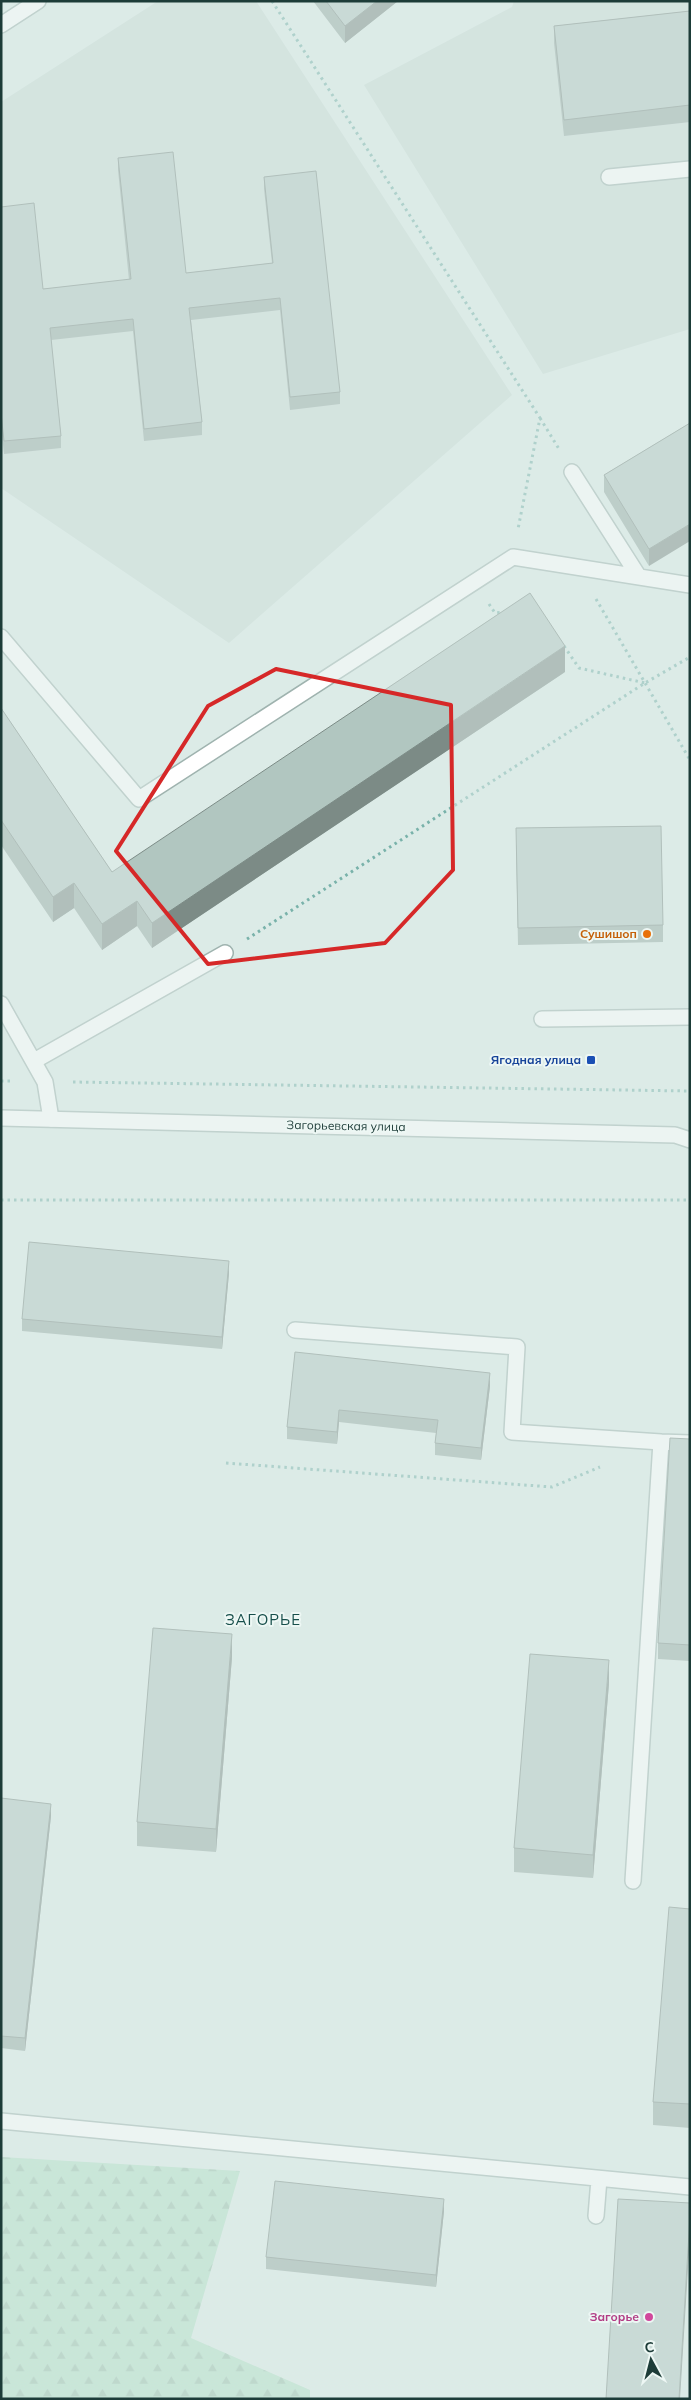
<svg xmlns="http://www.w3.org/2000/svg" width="691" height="2400" viewBox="0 0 691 2400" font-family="Mulish,sans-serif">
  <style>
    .built { fill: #cadbd6 }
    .forest { fill: url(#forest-firs) }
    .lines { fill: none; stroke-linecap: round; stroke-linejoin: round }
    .service-casing { stroke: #9fb3af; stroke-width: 18 }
    .tertiary-casing { stroke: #9fb3af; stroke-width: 18 }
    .path { stroke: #79b2aa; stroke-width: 3; stroke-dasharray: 2.5 4; stroke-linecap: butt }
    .service { stroke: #fff; stroke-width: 15 }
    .tertiary { stroke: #fff; stroke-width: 15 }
    .wall { fill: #98aaa5 }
    .shaded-wall { fill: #7c8b86 }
    .building { fill: #b1c6c0; stroke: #7c8b86 }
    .marked { fill: none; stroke: #d62828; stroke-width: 4; stroke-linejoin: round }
    .food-dot { fill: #e8710a; stroke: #edf7f4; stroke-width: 2 }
    .transit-dot { fill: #1a4fb4; stroke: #edf7f4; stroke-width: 2 }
    .hotel-dot { fill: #d1479c; stroke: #edf7f4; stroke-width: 2 }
    .labels { text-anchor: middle; stroke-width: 4; stroke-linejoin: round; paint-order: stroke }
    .food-label { font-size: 12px; font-weight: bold; fill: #c56008; stroke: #edf7f4; text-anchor: end }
    .transit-label { font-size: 12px; font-weight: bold; fill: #164399; stroke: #edf7f4; text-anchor: end }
    .street-label { font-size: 12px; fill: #1d3c38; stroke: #edf7f4 }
    .hotel-label { font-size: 12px; font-weight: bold; fill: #b23c85; stroke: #edf7f4; text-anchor: end }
    .quarter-label { font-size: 15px; letter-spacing: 1px; fill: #174f4b; stroke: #edf7f4 }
  </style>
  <defs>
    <pattern id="forest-firs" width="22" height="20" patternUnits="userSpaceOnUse" patternTransform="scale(1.25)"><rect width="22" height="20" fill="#b2dfc6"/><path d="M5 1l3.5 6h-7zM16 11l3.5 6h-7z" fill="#99c0ab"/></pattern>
  </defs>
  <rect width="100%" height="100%" fill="#dcebe7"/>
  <path class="built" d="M 158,1 L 256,1 L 512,395 L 229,643 L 1,488 L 1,102 Z
    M 514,1 L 690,1 L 690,329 L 543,374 L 364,85 L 512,7 Z"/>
  <path class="forest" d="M 1,2157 L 240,2171 L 191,2338 L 310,2390 L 310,2399 L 1,2399 Z"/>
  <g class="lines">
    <defs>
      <path id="service" d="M 1,25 L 38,1
        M 609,177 L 690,169
        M 572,472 L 639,577
        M 1,637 L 139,799 L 513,557 L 690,585
        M 1,1004 L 45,1082 L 51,1119
        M 542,1019 L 690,1017
        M 34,1061 L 225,953
        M 295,1330 L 517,1347 L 512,1432 L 661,1442
        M 633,1881 L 661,1442 L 690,1443
        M 1,2121 L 690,2187
        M 596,2216 L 599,2179"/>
      <path id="tertiary" d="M 1,1118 L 675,1135 L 690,1140"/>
    </defs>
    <use href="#service" class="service-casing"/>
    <use href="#tertiary" class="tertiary-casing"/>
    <path class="path" d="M 272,1 L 540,418 L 518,529
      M 540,418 L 559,449
      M 596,599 L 690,760
      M 489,604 L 495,613 L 504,612
      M 564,646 L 579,668 L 645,683
      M 247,939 L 645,683 L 690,657
      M 1,1081 L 12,1081
      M 73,1082 L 690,1091
      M 1,1200 L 690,1200
      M 226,1463 L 552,1487 L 600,1467"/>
    <use href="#service" class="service"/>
    <use href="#tertiary" class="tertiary"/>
  </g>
  <path class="wall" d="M 313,1 L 398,1 L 345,43 Z
    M 690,11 L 690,122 L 564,136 L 554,43 L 554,26 Z
    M 118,158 L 186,273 L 272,263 L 264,189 L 264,177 L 340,392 L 340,404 L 290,410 L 280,310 L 191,320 L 202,422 L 202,435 L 144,441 L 133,331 L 51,340 L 61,436 L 61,448 L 4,454 L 1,426 L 1,207 L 43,289 L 129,280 L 118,170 Z
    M 690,423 L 649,566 L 604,492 L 604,475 Z
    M 565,672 L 152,948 L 137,926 L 102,950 L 74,908 L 53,922 L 1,845 L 1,708 L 112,872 Z
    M 516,845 L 663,925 L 663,942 L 518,945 Z
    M 229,1273 L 222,1349 L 22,1331 L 22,1319 Z
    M 295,1352 L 490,1386 L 481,1460 L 435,1455 L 435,1443 L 436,1433 L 339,1422 L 337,1444 L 287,1439 L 287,1427 Z
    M 690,1439 L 690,1661 L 658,1659 L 658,1643 Z
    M 232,1657 L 216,1852 L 137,1846 L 137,1822 Z
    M 609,1683 L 593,1878 L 514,1872 L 514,1848 Z
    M 1,1798 L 51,1816 L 25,2051 L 1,2048 Z
    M 690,1909 L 690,2128 L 653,2125 L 653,2102 Z
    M 444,2211 L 436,2287 L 266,2269 L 266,2257 Z"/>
  <path class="shaded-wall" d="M 377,1 L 398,1 L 345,43 L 345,26 Z
    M 690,524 L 690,541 L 649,566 L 649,549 Z
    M 565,646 L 565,672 L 152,948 L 152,923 Z
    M 74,883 L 74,908 L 53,922 L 53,897 Z
    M 137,901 L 137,926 L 102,950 L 102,924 Z
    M 229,1261 L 229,1273 L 222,1349 L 222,1337 Z
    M 490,1373 L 490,1386 L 481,1460 L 481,1448 Z
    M 339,1410 L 339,1422 L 337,1444 L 337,1432 Z
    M 232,1634 L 232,1657 L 216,1852 L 216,1829 Z
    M 609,1660 L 609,1683 L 593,1878 L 593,1855 Z
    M 51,1804 L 51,1816 L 25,2051 L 25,2038 Z
    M 444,2199 L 444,2211 L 436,2287 L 436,2275 Z
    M 690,2216 L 690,2236 L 680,2399 L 679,2399 Z"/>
  <path class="building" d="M 326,1 L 377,1 L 345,26 Z
    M 690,11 L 690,105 L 564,120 L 554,26 Z
    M 173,152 L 186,273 L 273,263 L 264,177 L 316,171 L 340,392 L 290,397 L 280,298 L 189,308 L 202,422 L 144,429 L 133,319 L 50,328 L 61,436 L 4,441 L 1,413 L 1,207 L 34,203 L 43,289 L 131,279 L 118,158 Z
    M 690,423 L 690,524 L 649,549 L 604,475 Z
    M 530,593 L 565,646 L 152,923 L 137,901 L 102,924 L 74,883 L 53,897 L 1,820 L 1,708 L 112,872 Z
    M 661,826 L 663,925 L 518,928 L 516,828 Z
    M 29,1242 L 229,1261 L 222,1337 L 22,1319 Z
    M 295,1352 L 490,1373 L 481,1448 L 435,1443 L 438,1420 L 339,1410 L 337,1432 L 287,1427 Z
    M 670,1438 L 690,1439 L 690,1645 L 658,1643 Z
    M 153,1628 L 232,1634 L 216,1829 L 137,1822 Z
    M 530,1654 L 609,1660 L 593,1855 L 514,1848 Z
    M 1,1798 L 51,1804 L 25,2038 L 1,2036 Z
    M 669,1907 L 690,1909 L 690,2104 L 653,2102 Z
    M 275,2181 L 444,2199 L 436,2275 L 266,2257 Z
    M 618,2199 L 690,2203 L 690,2216 L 679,2399 L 606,2399 Z"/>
  <path d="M0 0H691V2400H0ZM 276,669 L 451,705 L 453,870 L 385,943 L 208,964 L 116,851 L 208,706 Z" fill="#dcebe7" fill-opacity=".55" fill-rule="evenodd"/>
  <path class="marked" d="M 276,669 L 451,705 L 453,870 L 385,943 L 208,964 L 116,851 L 208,706 Z"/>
  <circle class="food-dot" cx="647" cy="934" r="5"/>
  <rect class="transit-dot" x="586" y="1055" width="10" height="10" rx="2.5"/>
  <circle class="hotel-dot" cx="649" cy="2317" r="5"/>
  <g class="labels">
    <g class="food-label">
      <text x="637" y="938">Сушишоп</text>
    </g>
    <g class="transit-label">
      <text x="581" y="1064">Ягодная улица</text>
    </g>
    <g class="street-label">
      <text transform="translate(346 1126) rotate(1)" y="4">Загорьевская улица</text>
    </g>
    <g class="hotel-label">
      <text x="639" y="2321">Загорье</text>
    </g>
    <g class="quarter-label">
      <text x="263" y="1625">ЗАГОРЬЕ</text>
    </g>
  </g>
  <rect width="691" height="2400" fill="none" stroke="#1d3c38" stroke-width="5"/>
  <g transform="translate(651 2360) rotate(353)" stroke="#edf7f4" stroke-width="4" paint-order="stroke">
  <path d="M0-4L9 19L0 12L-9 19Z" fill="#1d3c38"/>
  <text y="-8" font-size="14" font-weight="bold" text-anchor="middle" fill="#1d3c38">С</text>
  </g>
</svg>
